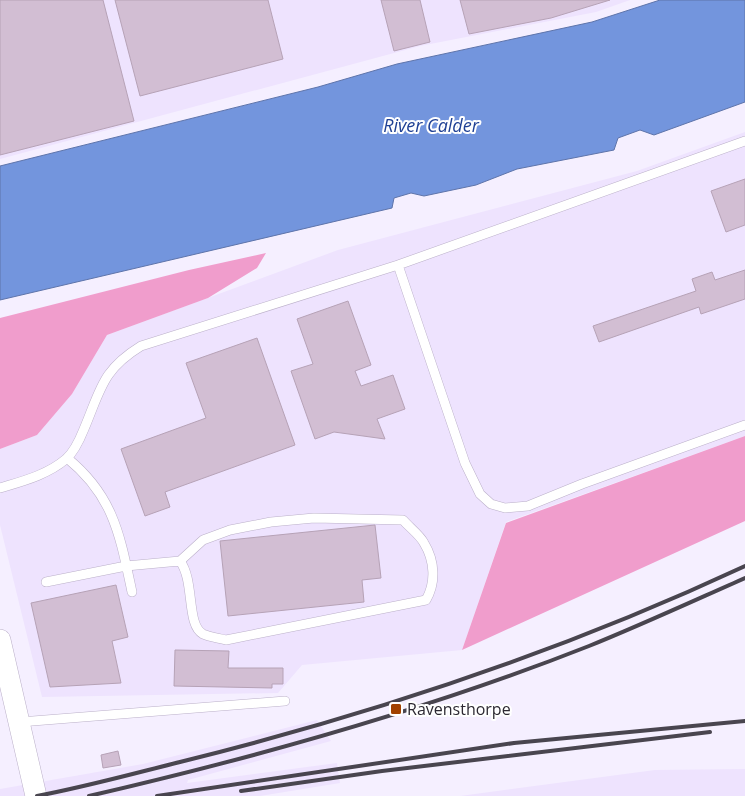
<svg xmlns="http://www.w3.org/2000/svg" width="745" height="796" viewBox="0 0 745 796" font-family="'Open Sans',sans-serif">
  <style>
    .built { fill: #eee3fe }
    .forest { fill: #f09dcc }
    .water { fill: #7395dd; stroke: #5e74aa }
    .building { fill: #d2bed3; stroke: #b6a2b6 }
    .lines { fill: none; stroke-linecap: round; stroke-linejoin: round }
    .service-casing { stroke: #bbb0c9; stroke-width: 10 }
    .tertiary-casing { stroke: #bbb0c9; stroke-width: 22 }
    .service { stroke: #fff; stroke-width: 9 }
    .tertiary { stroke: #fff; stroke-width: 21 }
    .rail { stroke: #49454f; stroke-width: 4 }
    .poi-dot { fill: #a24100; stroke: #fff; stroke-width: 2 }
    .labels { text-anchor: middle; stroke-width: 4; stroke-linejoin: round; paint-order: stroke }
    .poi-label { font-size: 16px; fill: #2c2832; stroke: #fff; text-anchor: start }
    .water-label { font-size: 18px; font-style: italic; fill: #1f4094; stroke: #fff }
  </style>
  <rect width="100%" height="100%" fill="#f5efff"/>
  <path class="built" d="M 0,0 L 630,0 L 596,12 L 420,46 L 0,159 Z
    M 745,132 L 745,436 L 506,522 L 462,650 L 302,665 L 278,693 L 42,697 L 0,525 L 0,449 L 37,435 L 72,394 L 107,335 L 338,250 L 637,171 Z
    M 317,720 L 331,741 L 188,780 L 187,783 L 337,763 L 340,783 L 260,796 L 0,796 L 0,789 L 143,764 Z
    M 745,769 L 745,796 L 460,796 L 655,770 Z"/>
  <path class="forest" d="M 266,253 L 257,268 L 208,298 L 107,335 L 72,394 L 37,435 L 0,449 L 0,318 L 189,270 Z
    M 745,436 L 745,521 L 462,650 L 506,523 Z"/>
  <path class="water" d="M 660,0 L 745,0 L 745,102 L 654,135 L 640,130 L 618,138 L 614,150 L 517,169 L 476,185 L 424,196 L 411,193 L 394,198 L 392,208 L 0,300 L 0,166 L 318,87 L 397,64 L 592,22 Z"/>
  <path class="building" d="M 0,0 L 103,0 L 134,121 L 0,155 Z
    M 115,0 L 268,0 L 283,59 L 140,96 Z
    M 381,0 L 420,0 L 430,42 L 394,51 Z
    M 460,0 L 610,0 L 551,18 L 469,34 Z
    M 745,179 L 745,225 L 726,232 L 711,191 Z
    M 745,270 L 745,299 L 701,314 L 699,307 L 599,342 L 593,326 L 696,291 L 692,279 L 712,272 L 715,280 Z
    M 348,301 L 371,365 L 355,371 L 361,386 L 393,375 L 405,409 L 377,419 L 385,439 L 334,432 L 315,439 L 291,371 L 313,364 L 297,319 Z
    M 257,338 L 295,445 L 165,492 L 170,507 L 145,516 L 121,449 L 206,418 L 186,363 Z
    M 375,525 L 381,578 L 362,580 L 364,602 L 228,616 L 220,541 Z
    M 116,585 L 128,637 L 112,641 L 121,683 L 50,687 L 31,603 Z
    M 175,650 L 229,651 L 228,668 L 283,668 L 283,684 L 272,684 L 272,688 L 174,686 Z
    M 118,751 L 121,765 L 103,768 L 101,755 Z"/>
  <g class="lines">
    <defs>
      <path id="service" d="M 398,265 L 465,463 L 480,494 L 491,504 L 505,508 L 528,506 L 582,484 L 745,425
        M 67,458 C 114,496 120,536 132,592
        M 0,488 C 23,481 47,475 66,459 C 74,452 80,439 84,429 C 101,389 102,370 141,346 L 398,265 L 745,141
        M 46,582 L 126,566 L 180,561 C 195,581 186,625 203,634 C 209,637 219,638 226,640 L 426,600 C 436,583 435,561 424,543 C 420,535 409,527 403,520 L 314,518 L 271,522 L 230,530 L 203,540 L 180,561
        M 20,722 L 285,701"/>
      <path id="tertiary" d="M 0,640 L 36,796"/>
    </defs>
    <use href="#service" class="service-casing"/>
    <use href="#tertiary" class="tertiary-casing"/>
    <use href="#service" class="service"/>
    <use href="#tertiary" class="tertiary"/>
    <path class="rail" d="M 241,791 L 382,771 L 710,732
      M 37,796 C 85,787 132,774 180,762 C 374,714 563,651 745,566
      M 89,796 C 258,757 427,710 589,646 C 641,625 693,601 745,578
      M 157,796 L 514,743 L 745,721"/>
  </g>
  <rect class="poi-dot" x="390" y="703" width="12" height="12" rx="2.5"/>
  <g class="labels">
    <g class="poi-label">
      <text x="407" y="715">Ravensthorpe</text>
    </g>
    <g class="water-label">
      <text x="431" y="132">River Calder</text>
    </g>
  </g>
</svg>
